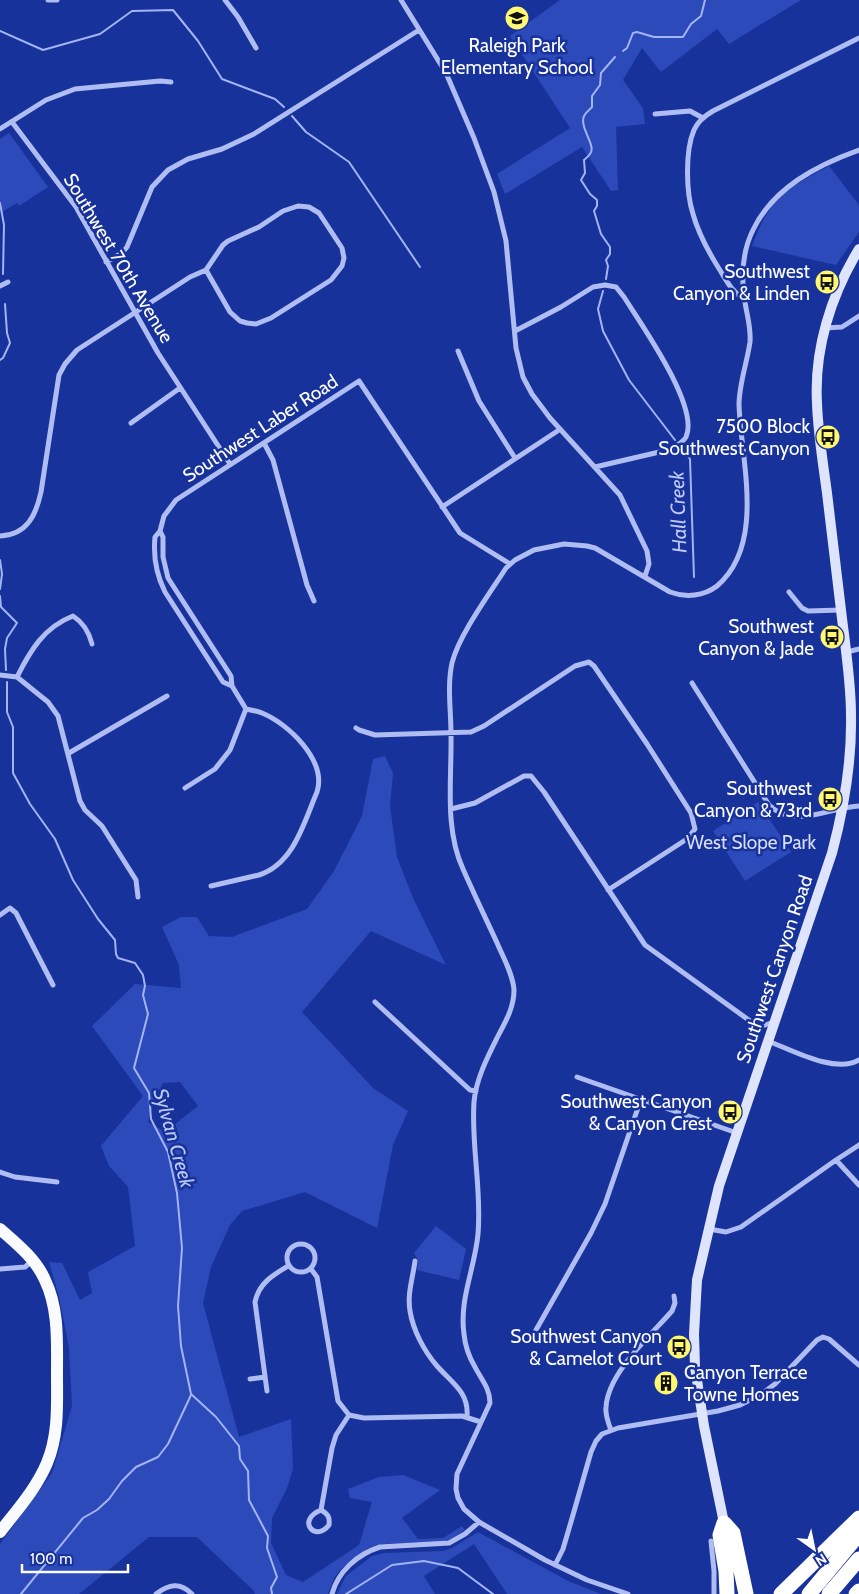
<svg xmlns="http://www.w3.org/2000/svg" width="859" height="1594" viewBox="0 0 859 1594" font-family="Cabin,sans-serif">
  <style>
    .green { fill: #2c4aba; fill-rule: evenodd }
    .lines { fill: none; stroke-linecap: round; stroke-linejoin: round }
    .stream { stroke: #a2b4f4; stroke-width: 2 }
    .street { stroke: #afbdf2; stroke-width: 5 }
    .secondary { stroke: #dee4fc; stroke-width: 10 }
    .primary { stroke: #fafbff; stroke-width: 12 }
    .highway { stroke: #fff; stroke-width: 15 }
    .labels { text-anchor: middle; stroke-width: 5; stroke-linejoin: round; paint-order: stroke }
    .poi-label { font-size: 19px; fill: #fff; stroke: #18329c; text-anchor: end }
    .street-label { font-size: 19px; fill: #fff; stroke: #18329c }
    .park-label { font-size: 19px; fill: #d7dffc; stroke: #18329c }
    .water-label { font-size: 20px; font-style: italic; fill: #bcc9f8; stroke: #18329c }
  </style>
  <rect width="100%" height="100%" fill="#18329c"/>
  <path class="green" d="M 560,0 L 801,0 L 729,44 L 717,29 L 661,72 L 642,48 L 623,80 L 643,108 L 645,124 L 616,127 L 618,190 L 611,191 L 582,147 L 505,194 L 497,174 L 570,128 L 510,36 Z
    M 9,133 L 48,187 L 19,206 L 17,203 L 0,213 L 0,139 Z
    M 829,166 L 859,205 L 859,232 L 836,265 L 752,246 C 770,198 785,189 829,166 Z
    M 385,756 L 393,773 L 390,806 L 397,857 L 413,898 L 446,965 L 371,931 L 302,1012 L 373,1088 L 408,1111 L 393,1145 L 377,1228 L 305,1192 L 242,1211 L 230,1225 L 211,1267 L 203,1303 L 239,1437 L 291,1419 L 293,1469 L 287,1488 L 272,1518 L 271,1543 L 286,1575 L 303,1582 L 359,1545 L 372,1502 L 350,1498 L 348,1489 L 379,1477 L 403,1475 L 440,1490 L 402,1518 L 418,1539 L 443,1538 L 462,1526 L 465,1530 L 449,1540 L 441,1542 L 383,1544 L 368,1548 L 341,1569 L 334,1578 L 328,1594 L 255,1594 L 254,1591 L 197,1537 L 149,1537 L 79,1594 L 0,1594 L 0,1544 L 52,1473 L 72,1406 L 69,1347 L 59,1297 L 49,1262 L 62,1263 L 80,1300 L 92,1293 L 88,1272 L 135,1246 L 128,1187 L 109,1166 L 101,1146 L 143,1096 L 92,1026 L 135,984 L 181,988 L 179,965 L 162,927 L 181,917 L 197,917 L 209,936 L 232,937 L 307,909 L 334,871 L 362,816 L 373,759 ZM 180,1082 L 198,1106 L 165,1132 L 148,1122 L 155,1098 L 163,1083 Z
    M 758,802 L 791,852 L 745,881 L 713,831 Z
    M 436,1226 L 466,1249 L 459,1280 L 417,1270 L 418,1260 L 414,1253 Z
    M 478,1532 L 568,1581 L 601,1594 L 507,1594 L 474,1544 L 424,1576 L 435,1594 L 337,1594 L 346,1576 L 372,1556 L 384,1553 L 443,1551 L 452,1548 Z"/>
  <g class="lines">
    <path class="stream" d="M 0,31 L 43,50 L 100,34 L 132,11 L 173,10 L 198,41 L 222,79 L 275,99 L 284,107
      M 623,51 L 627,48 L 633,33 L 637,32 L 654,37 L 683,37 L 691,24 L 701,16 L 705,0
      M 292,116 L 306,132 L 349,162 L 420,267
      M 0,203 L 4,225 L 3,274
      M 606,279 L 608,266 L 606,260 L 610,254 L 610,247 L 601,234 L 594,211 L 597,206 L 597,200 L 590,194 L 581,180 L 585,173 L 584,160 C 586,158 589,156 590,154 C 597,146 579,128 584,116 C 586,112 589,110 592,107 L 592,96 L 600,85 L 601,73 L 615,57
      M 603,291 L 598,309 L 603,331 L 629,380 L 675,440
      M 0,360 L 3,358 L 10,343 L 7,333 L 5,304
      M 682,449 L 690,459 L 694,577
      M 0,560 L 2,574 L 0,589
      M 0,596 L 1,607 L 17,623 L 7,638 L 5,649 L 6,670
      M 7,682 L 7,712 L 13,727 L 13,773 L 30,804 L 55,839 L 73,880 L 98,919 L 115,940 L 116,954 L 118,958 L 135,963 L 143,975 L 145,986 L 143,995 L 148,1014 L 134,1068 L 149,1093 L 151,1119 L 168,1152 L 177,1193 L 182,1248 L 178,1306 L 181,1346 L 191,1394 L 216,1417 L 239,1446 L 240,1459 L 248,1471 L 249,1500 L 268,1536 L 267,1548 L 277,1577 L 271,1588 L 272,1594
      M 21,1594 L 83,1518 L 97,1510 L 109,1499 L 122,1481 L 136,1467 L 158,1457 L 168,1444 L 191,1395
      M 346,1594 L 392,1565 L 424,1561 L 458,1568 L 493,1594"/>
    <path class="street" d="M 48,0 L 57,0
      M 225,0 L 238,17 L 256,48
      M 401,0 L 446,73 L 474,138 L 494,192 L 506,241 L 516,348 L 523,377 L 532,394 L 550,418 L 620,495 L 647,551 L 649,564 L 645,576
      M 655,114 L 690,111 L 703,118
      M 12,122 L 76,207 L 158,353 L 230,464
      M 0,129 L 46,100 L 75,89 L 160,81 L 171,82
      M 298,206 L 309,207 L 319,213 L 342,248 L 344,258 L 342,266 L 331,280 L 271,318 L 256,324 L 247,323 L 240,321 L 230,312 L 206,270 L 223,245 L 228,241 L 259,227 L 283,211 Z
      M 106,262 L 122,253 L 127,247 L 152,187 L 168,170 L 188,159 L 222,149 L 254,134 L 419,30
      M 0,286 L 8,282
      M 744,299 C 730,290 727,281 718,267 C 708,251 698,232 693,214 C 686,192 685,151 694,130 C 698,121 706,115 713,111 L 859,38
      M 825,328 L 842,327 L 859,316
      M 515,331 L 561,307 L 593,287 L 605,285 L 616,287 L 624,297 C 641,324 700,407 686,437 C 683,443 674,447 668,450 L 595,467
      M 458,351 L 479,401 L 515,458
      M 131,423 L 180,388
      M 264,443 L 273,460 L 307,585 L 314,601
      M 442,507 L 559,430
      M 160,531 L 163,537 L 163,557 L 168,578 L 231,676 L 232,686 L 246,709 C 251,710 257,711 262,713 C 289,724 327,761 317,792 C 304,822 294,864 259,875 L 211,886
      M 0,536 C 27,535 36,515 41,492 L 59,375 L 65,364 L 77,350 L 190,277 L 206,270
      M 789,592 L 802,608 L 808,611 L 841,610
      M 847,652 L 859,649
      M 0,675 L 17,677 L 48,702 L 58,716 L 80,801 L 85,810 L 102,826 L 136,880 L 138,897
      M 17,677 C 30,651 44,627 73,616 C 84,623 89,632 92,644
      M 692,683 L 769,805 C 794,830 830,807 859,806
      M 232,686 L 223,682 L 165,592 C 156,574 153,557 155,537 L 160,531 L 164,516 L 176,500 L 359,381 L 460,533 L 510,564
      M 356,728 L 359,730 L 375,735 L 471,732 L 484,726 L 575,666 L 589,662 L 594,666 L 647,744 L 691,813 L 695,829 L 687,839 L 608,890
      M 69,753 L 167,696
      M 185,788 L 215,769 L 230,750 L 246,709
      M 451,809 L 475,803 L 524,776 L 531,776 L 544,792 L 645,945 L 757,1026 L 765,1025 L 774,1022
      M 0,915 L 10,908 L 16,913 L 53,985
      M 375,1002 L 470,1090 L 476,1091
      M 768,1041 C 792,1050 835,1074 859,1060
      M 577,1077 L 737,1133
      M 836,1160 L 859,1185
      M 0,1172 L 15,1177 L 57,1182
      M 709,1229 L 726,1232 L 741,1227 L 836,1160 L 859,1145
      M287 1258a14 14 0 1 1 28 0a14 14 0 1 1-28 0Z
      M 415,1261 C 413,1277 407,1294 410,1311 C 413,1330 424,1351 437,1366 C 451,1382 469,1392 467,1416
      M 0,1269 L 25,1267 L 32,1261
      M 311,1269 L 317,1277 L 338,1401 L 349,1415 L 364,1418 L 462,1416 L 481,1422
      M 536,1330 L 591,1233 L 605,1204 L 641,1099
      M 250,1379 L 265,1377
      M 267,1391 L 255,1302 C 259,1283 273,1275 288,1266
      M 611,1430 C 608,1422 605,1415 606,1407 C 608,1373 650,1336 672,1311 L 675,1303 L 674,1296
      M 321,1510 C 328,1514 330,1517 329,1525 C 315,1543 296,1520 321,1510 L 332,1448 L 336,1435 L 349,1415
      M 711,1541 L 714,1571 L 714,1594
      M 555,1565 L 563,1549 L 573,1515 L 591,1452 L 596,1441 L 602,1434 L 618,1428 L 718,1411 L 740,1405 L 760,1395 L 775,1384 L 817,1340 L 823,1337 L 829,1339 L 859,1365
      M 156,1594 C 169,1584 180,1582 192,1594
      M 332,1594 C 338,1571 358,1554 380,1547 L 449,1543 L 465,1534 L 479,1522
      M 628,1594 L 587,1580 L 545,1560 L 479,1522 L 464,1509 L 458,1498 L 456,1489 L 457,1474 L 490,1403 C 490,1388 481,1379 475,1367 C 469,1357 465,1345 464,1334 C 459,1299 475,1268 478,1234 C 482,1190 471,1146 474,1102 C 476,1079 488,1056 498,1036 C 506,1021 514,1007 514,990 C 513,975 504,959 498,945 C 486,919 474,894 463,869 C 444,828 452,778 451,734 C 451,710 447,686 452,663 C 459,635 490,593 506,568 L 515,560 L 534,550 L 564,544 L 587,546 L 595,548 L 670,592 C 686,598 704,596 717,586 C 766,544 741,461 739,405 C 739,384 747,363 750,342 C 751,330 748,319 746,308 C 741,282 741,254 753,230 C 773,188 817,165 859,150"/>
    <path class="secondary" d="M 724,1523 L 704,1426 L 695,1367 L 694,1334 L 697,1280 L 719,1186 L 832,853 C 844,808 852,762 851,715 C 851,680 845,645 841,610 C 836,571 832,532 827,493 C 823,463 818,433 817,403 C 814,349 831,295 859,249"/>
    <path class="primary" d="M 0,1229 C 17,1244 36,1259 45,1280 C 59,1309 57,1342 57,1374 C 57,1404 59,1434 47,1463 C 36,1489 17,1510 0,1532"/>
    <path class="highway" d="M 724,1523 L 733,1533 L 746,1594
      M 724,1523 L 720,1535 L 726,1571 L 727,1594
      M 781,1594 L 859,1518
      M 809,1594 L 859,1534
      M 829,1594 L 859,1559
      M 856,1594 L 859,1591"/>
  </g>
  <defs>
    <symbol id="school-disc" viewBox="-11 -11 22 22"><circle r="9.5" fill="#fff870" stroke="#18329c"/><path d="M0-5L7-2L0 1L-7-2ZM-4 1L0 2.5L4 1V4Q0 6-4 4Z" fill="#111"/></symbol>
    <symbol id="bus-disc" viewBox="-11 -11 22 22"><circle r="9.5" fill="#fff870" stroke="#18329c"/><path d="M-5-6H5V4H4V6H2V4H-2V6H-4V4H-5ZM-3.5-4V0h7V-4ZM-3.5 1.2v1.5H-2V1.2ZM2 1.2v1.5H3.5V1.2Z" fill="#111"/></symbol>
    <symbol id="building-disc" viewBox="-11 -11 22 22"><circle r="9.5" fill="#fff870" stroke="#18329c"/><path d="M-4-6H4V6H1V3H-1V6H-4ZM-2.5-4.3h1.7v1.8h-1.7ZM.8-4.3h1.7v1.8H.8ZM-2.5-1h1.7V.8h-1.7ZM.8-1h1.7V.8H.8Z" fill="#111"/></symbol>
  </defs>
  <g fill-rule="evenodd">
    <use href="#school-disc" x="503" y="4" width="28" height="28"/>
    <use href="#bus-disc" x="813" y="268" width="28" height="28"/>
    <use href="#bus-disc" x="814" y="423" width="28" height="28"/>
    <use href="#bus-disc" x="818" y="623" width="28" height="28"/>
    <use href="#bus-disc" x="816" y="785" width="28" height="28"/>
    <use href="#bus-disc" x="716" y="1098" width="28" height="28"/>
    <use href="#bus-disc" x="665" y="1333" width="28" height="28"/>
    <use href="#building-disc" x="652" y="1369" width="28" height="28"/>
  </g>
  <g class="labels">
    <g class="poi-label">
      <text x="517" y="52" text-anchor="middle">Raleigh Park<tspan x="517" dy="22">Elementary School</tspan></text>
      <text x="810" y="278">Southwest<tspan x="810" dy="22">Canyon &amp; Linden</tspan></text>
      <text x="810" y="433">7500 Block<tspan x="810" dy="22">Southwest Canyon</tspan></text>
      <text x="814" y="633">Southwest<tspan x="814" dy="22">Canyon &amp; Jade</tspan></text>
      <text x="812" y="795">Southwest<tspan x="812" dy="22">Canyon &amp; 73rd</tspan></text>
      <text x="712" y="1108">Southwest Canyon<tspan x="712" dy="22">&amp; Canyon Crest</tspan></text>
      <text x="662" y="1343">Southwest Canyon<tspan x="662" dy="22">&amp; Camelot Court</tspan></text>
      <text x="684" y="1379" text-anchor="start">Canyon Terrace<tspan x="684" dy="22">Towne Homes</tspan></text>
    </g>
    <g class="street-label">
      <text transform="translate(119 258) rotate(59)" y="7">Southwest 70th Avenue</text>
      <text transform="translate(260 428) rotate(-33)" y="7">Southwest Laber Road</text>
      <text transform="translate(774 969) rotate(-71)" y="7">Southwest Canyon Road</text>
    </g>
    <g class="park-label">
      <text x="751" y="849">West Slope Park</text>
    </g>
    <g class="water-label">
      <text transform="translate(678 512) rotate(-92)" y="7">Hall Creek</text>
      <text transform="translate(174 1138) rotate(74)" y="7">Sylvan Creek</text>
    </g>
  </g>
  <g transform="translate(814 1549) rotate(147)" stroke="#18329c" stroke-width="4" paint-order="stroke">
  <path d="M0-4L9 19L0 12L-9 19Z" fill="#ffffff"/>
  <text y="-8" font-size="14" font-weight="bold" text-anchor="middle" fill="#ffffff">N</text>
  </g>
  <path d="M22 1564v8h106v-8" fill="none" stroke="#ffffff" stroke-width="2.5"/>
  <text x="30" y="1564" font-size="15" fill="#ffffff" stroke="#18329c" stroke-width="4" paint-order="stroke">100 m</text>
</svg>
